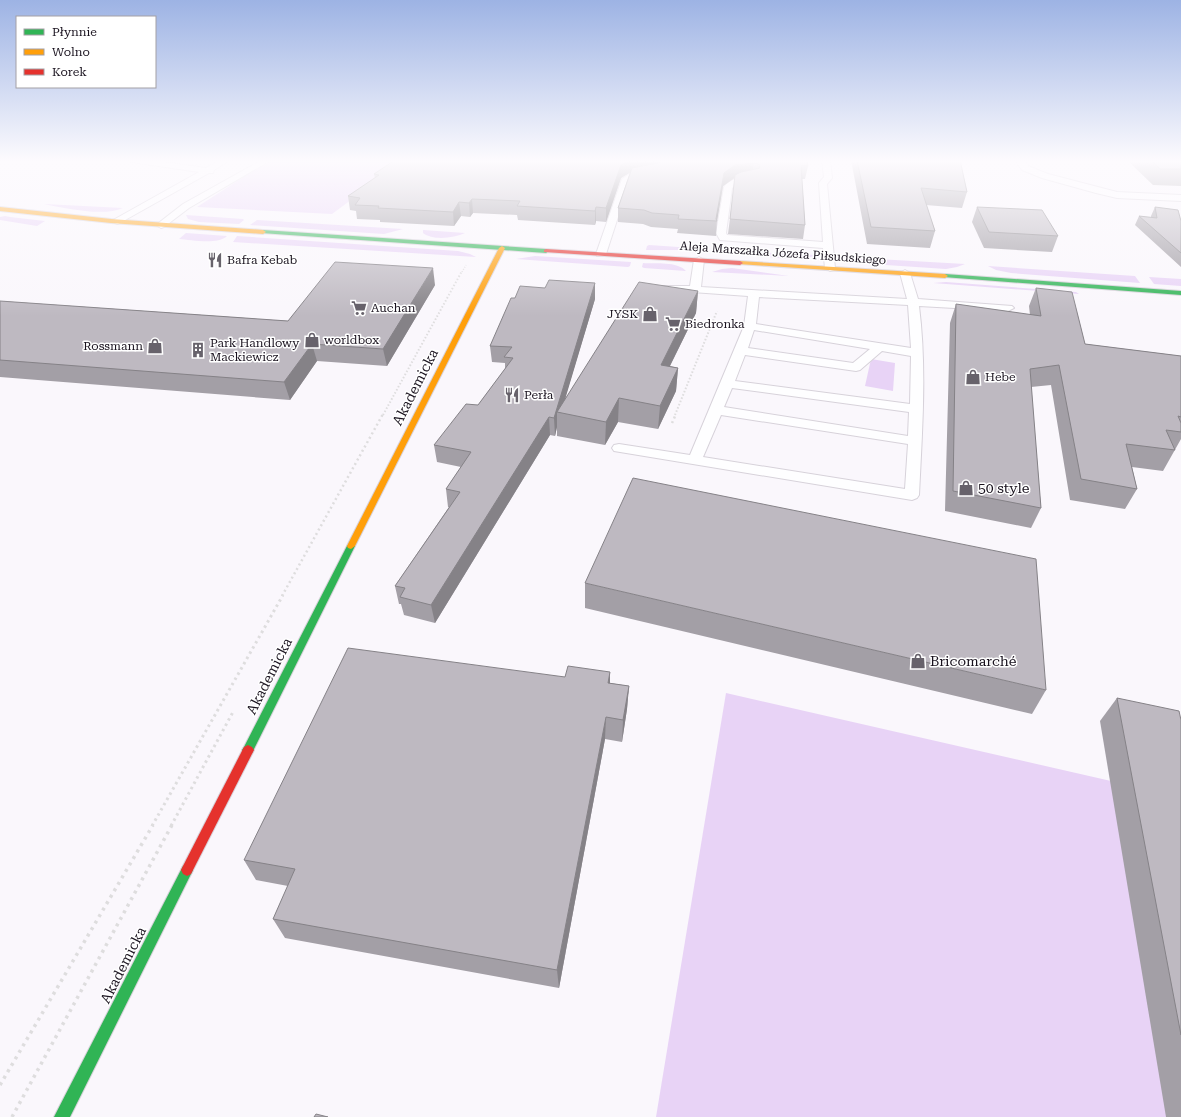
<svg xmlns="http://www.w3.org/2000/svg" width="1181" height="1117" font-family="'Roboto Serif',serif">
  <style>
    .green { fill: #e8d3f6 }
    .lines { fill: none; stroke-linecap: round; stroke-linejoin: round }
    .lane-casing { stroke: #d7d2da; stroke-width: 2 }
    .fast-casing { stroke: #d7d2da; stroke-width: 2 }
    .slow-casing { stroke: #d7d2da; stroke-width: 2 }
    .jam-casing { stroke: #d7d2da; stroke-width: 2 }
    .path-far4 { stroke: #deddde; stroke-width: 1.5; stroke-dasharray: 1 1.5; stroke-linecap: butt }
    .path-far3 { stroke: #deddde; stroke-width: 2; stroke-dasharray: 1.5 2; stroke-linecap: butt }
    .path-far2 { stroke: #deddde; stroke-width: 2.5; stroke-dasharray: 2 3; stroke-linecap: butt }
    .path-far1 { stroke: #deddde; stroke-width: 3; stroke-dasharray: 2.5 3.5; stroke-linecap: butt }
    .path { stroke: #deddde; stroke-width: 3.5; stroke-dasharray: 3 4.5; stroke-linecap: butt }
    .lane { fill: #fefeff; fill-rule: evenodd }
    .fast { fill: #30b455; fill-rule: evenodd }
    .slow { fill: #ff9f0a; fill-rule: evenodd }
    .jam { fill: #e5322d; fill-rule: evenodd }
    .wall { fill: #a39fa6 }
    .shaded-wall { fill: #858287 }
    .building { fill: #beb9c1; stroke: #858287 }
    .labels { text-anchor: middle; dominant-baseline: central; stroke-width: 3; stroke-linejoin: round; paint-order: stroke }
    .far-street-label { font-size: 12px; fill: #18111d; stroke: #fff }
    .far-poi-label { font-size: 12px; fill: #18111d; stroke: #fff; text-anchor: start }
    .street-label { font-size: 14px; fill: #18111d; stroke: #fff }
    .poi-label { font-size: 14px; fill: #18111d; stroke: #fff; text-anchor: start }
  </style>
  <rect width="100%" height="100%" fill="#faf7fc"/>
  <!-- green -->
  <g class="green">
    <polygon points="270,160 405,160 332,214 197,207"/>
    <path d="M 44,204 L 123,208 C 103,217 65,208 44,204 Z"/>
    <polygon points="186,215 243,219 244,220 239,224 199,222 188,219"/>
    <polygon points="5,216 10,217 45,221 37,226 0,220 0,217"/>
    <polygon points="257,220 403,229 384,234 250,225"/>
    <path d="M 423,230 L 465,233 C 454,238 433,241 423,233 Z"/>
    <path d="M 186,233 L 227,236 C 218,245 191,240 179,239 Z"/>
    <polygon points="237,236 458,251 470,254 476,257 233,242"/>
    <polygon points="649,245 693,248 693,250 646,250 647,246"/>
    <path d="M 749,252 L 751,252 L 815,255 C 805,262 758,258 749,252 Z"/>
    <polygon points="535,256 631,262 630,266 628,267 516,259"/>
    <polygon points="842,257 965,264 957,267 946,269 856,263"/>
    <path d="M 643,263 C 656,264 677,261 686,271 L 644,268 L 642,267 Z"/>
    <polygon points="988,266 1135,276 1140,283 1011,273 996,270"/>
    <polygon points="732,268 789,276 712,272 722,269"/>
    <polygon points="1149,277 1181,279 1181,286 1154,284"/>
    <polygon points="946,282 1076,292 1079,294 933,283"/>
    <polygon points="871,359 895,363 893,391 865,386"/>
    <polygon points="726,693 1111,781 1169,1117 656,1117"/>
  </g>
  <g class="lines">
    <defs>
      <g id="lane">
        <polygon points="128,160 148,160 206,168 220,160 230,160 214,170 213,173 209,173 118,224 115,223 113,221 115,219 199,172 132,162"/>
        <polygon points="262,160 271,160 189,208 164,227 161,228 156,225 183,204"/>
        <path d="M 661,160 L 669,160 C 669,164 668,169 664,171 C 656,177 640,175 630,180 L 606,254 L 605,256 L 597,256 L 596,254 L 622,179 L 631,173 L 658,168 Z"/>
        <path d="M 822,160 L 830,160 L 832,178 L 827,184 L 835,268 L 834,270 L 830,271 L 825,268 L 823,248 L 720,240 L 716,233 L 724,187 C 731,177 745,176 756,178 L 757,180 C 751,185 741,180 732,188 L 726,233 L 727,235 L 823,242 L 819,183 L 824,177 Z"/>
        <polygon points="1015,160 1023,160 1028,166 1048,174 1117,192 1181,195 1181,201 1117,198 1096,193 1042,178 1022,170"/>
        <path d="M 699,257 L 704,260 L 701,287 L 907,299 L 900,273 L 905,270 L 910,273 L 918,299 L 1012,306 L 1014,308 L 1008,311 L 919,306 C 927,369 922,432 919,495 L 917,498 L 912,500 L 614,451 L 612,448 L 614,445 L 619,444 L 690,455 L 744,326 L 748,296 L 664,290 L 663,288 L 664,286 L 690,286 L 694,260 ZM 759,297 L 908,305 L 911,348 L 756,324 ZM 754,330 L 870,349 L 853,363 L 748,348 ZM 882,351 L 911,356 L 910,404 L 735,381 L 745,355 L 856,371 L 860,370 ZM 732,388 L 909,412 L 908,436 L 724,407 ZM 721,415 L 908,444 L 905,489 L 703,457 Z"/>
      </g>
      <g id="fast">
        <polygon points="263,230 546,249 549,251 546,253 261,233 260,232"/>
        <polygon points="945,274 1181,291 1181,295 943,277 942,276"/>
        <polygon points="351,543 355,546 252,753 248,755 244,753 242,750 244,747 347,546"/>
        <polygon points="187,864 191,866 193,870 191,874 70,1117 54,1117 183,866"/>
      </g>
      <g id="slow">
        <polygon points="0,207 111,219 263,230 266,232 263,234 111,223 0,211"/>
        <polygon points="502,246 505,248 355,546 351,549 348,548 347,546 499,248"/>
        <polygon points="740,261 945,274 948,276 945,278 738,264 737,263"/>
      </g>
      <g id="jam">
        <polygon points="546,249 740,261 743,263 740,265 544,252 544,250"/>
        <polygon points="248,745 252,747 254,750 191,874 187,876 183,874 181,870 183,866 244,747"/>
      </g>
    </defs>
    <!-- lane casing -->
    <use href="#lane" class="lane-casing"/>
    <!-- fast casing -->
    <use href="#fast" class="fast-casing"/>
    <!-- slow casing -->
    <use href="#slow" class="slow-casing"/>
    <!-- jam casing -->
    <use href="#jam" class="jam-casing"/>
    <!-- path-far4 -->
    <polyline class="path-far4" points="462,272 466,265"/>
    <!-- path-far3 -->
    <g class="path-far3">
      <polyline points="383,415 462,271"/>
      <polyline points="675,415 717,311"/>
    </g>
    <!-- path-far2 -->
    <g class="path-far2">
      <polyline points="672,423 676,414"/>
      <polyline points="282,596 383,414"/>
    </g>
    <!-- path-far1 -->
    <g class="path-far1">
      <polyline points="152,826 283,595"/>
      <polyline points="171,826 233,712"/>
    </g>
    <!-- path -->
    <g class="path">
      <polyline points="0,1085 153,825"/>
      <polyline points="12,1117 172,825"/>
    </g>
    <!-- lane -->
    <use href="#lane" class="lane"/>
    <!-- fast -->
    <use href="#fast" class="fast"/>
    <!-- slow -->
    <use href="#slow" class="slow"/>
    <!-- jam -->
    <use href="#jam" class="jam"/>
  </g>
  <!-- wall -->
  <g class="wall">
    <polygon points="807,160 808,166 805,179 802,179 805,225 803,239 728,234 735,178 723,186 717,220 717,221 716,236 677,233 678,229 651,227 643,224 618,222 618,208 630,172 621,178 606,222 596,221 595,225 518,220 517,215 473,213 470,217 461,216 454,226 380,222 380,220 357,219 356,211 350,210 348,196 375,178 374,174 659,162"/>
    <polygon points="851,160 960,160 967,192 962,208 926,205 935,231 930,248 867,244"/>
    <polygon points="1127,160 1181,160 1181,186 1153,185"/>
    <polygon points="977,207 1058,236 1052,252 984,248 972,222"/>
    <polygon points="1155,207 1181,221 1181,267 1135,225 1139,216 1151,218 1151,216"/>
    <polygon points="595,283 595,299 565,398 698,291 696,313 670,366 678,368 676,391 658,429 618,422 605,445 557,436 557,427 555,436 550,435 435,623 404,615 401,604 399,604 395,586 449,507 448,507 446,489 461,467 437,462 434,445 478,405 505,369 505,363 492,362 490,346 515,298 545,288"/>
    <polygon points="435,285 387,366 317,361 290,400 0,377 0,301 288,321"/>
    <polygon points="1036,288 1085,344 1181,356 1181,439 1163,471 1132,467 1137,489 1125,509 1070,500 1051,385 1031,387 1041,508 1031,528 945,511 950,323 956,304 1030,315 1029,306"/>
    <polygon points="585,583 1046,690 1032,714 585,608"/>
    <polygon points="610,672 610,683 629,686 627,709 622,742 605,739 559,988 285,938 273,919 288,886 256,880 244,860 565,677"/>
    <polygon points="1117,698 1181,720 1181,1117 1166,1117 1100,721"/>
  </g>
  <!-- shaded-wall -->
  <g class="shaded-wall">
    <polygon points="629,160 660,160 657,167 631,172 621,178 606,222 606,208 621,165"/>
    <polygon points="754,163 752,176 734,178 723,186 717,221 716,221 724,173 735,165"/>
    <polygon points="472,199 473,213 470,217 469,203"/>
    <polygon points="459,202 461,216 454,226 453,212"/>
    <polygon points="596,207 596,221 595,225 595,211"/>
    <polygon points="433,268 435,285 387,366 383,349"/>
    <polygon points="595,283 595,299 561,413 557,412 557,427 555,436 554,418"/>
    <polygon points="698,291 696,313 659,388 661,365"/>
    <polygon points="312,344 317,361 290,400 284,382"/>
    <polygon points="678,368 676,391 658,429 660,406"/>
    <polygon points="619,398 618,422 605,445 606,422"/>
    <polygon points="549,417 550,435 435,623 431,605"/>
    <polygon points="610,672 610,695 608,683"/>
    <polygon points="629,686 627,709 622,742 623,720"/>
    <polygon points="606,717 605,739 559,988 557,970"/>
  </g>
  <!-- building -->
  <g class="building">
    <polygon points="395,160 629,160 621,165 606,208 596,207 595,211 517,206 520,201 472,199 469,203 459,202 453,212 378,208 379,206 355,205 360,198 348,196 379,175 374,174"/>
    <polygon points="664,160 807,160 808,166 801,165 805,225 730,219 735,175 741,172 760,168 759,164 754,163 735,165 724,173 716,219 717,221 678,219 679,215 652,213 644,210 618,208 632,168 658,163"/>
    <polygon points="857,160 960,160 967,192 921,188 935,231 871,227"/>
    <polygon points="1151,160 1181,160 1181,169 1160,169"/>
    <polygon points="977,207 1042,210 1058,236 989,232"/>
    <polygon points="1155,207 1178,210 1181,221 1181,253 1139,216 1157,218"/>
    <polygon points="335,262 433,268 383,349 312,344 284,382 0,360 0,301 288,321"/>
    <polygon points="549,280 595,283 554,418 549,417 431,605 400,597 405,588 395,586 460,492 446,489 471,452 434,445 466,404 478,405 513,358 504,357 512,347 490,346 511,298 515,298 520,286 545,288"/>
    <polygon points="639,282 698,291 661,365 678,368 660,406 619,398 606,422 557,412"/>
    <polygon points="1036,288 1072,292 1085,344 1181,356 1181,417 1178,416 1181,423 1181,432 1166,430 1175,450 1126,444 1137,489 1081,479 1059,365 1030,369 1041,508 953,491 956,304 1041,316"/>
    <polygon points="633,478 1036,559 1046,690 585,583"/>
    <polygon points="348,648 565,677 568,666 610,672 608,683 629,686 623,720 606,717 557,970 273,919 295,869 244,860"/>
    <polygon points="1117,698 1179,711 1181,720 1181,1035"/>
    <polygon points="316,1114 328,1117 314,1117"/>
  </g>
  <!-- sky -->
  <linearGradient id="sky" x2="0" y2="1"><stop stop-color="#9db3e4"/><stop offset="0.51" stop-color="#fdfbfe"/><stop offset="1" stop-color="#fdfbfe" stop-opacity="0"/></linearGradient>
  <rect width="1181" height="316" fill="url(#sky)"/>
  <!-- icons -->
  <defs>
    <symbol id="restaurant-bare" viewBox="-9 -9 18 18"><path d="M-5-6h1v4h1v-4h1v4h1v-4h1v5L-1.5 .5V6h-2V.5L-5-1ZM5-6V6H3V1.5H1.5Q1.5-4 5-6Z" fill="#67626b" stroke="#fff" stroke-width="2.5" paint-order="stroke"/></symbol>
    <symbol id="supermarket-bare" viewBox="-9 -9 18 18"><path d="M-6-5.5h2.5l.6 2H6L4.5 2H-2.5L-4.4-4H-6ZM-1.5 3.2a1.3 1.3 0 1 0 .1 0ZM3 3.2a1.3 1.3 0 1 0 .1 0Z" fill="#67626b" stroke="#fff" stroke-width="2.5" paint-order="stroke"/></symbol>
    <symbol id="shop-bare" viewBox="-9 -9 18 18"><path d="M-5-2.5h2.3a2.7 3.5 0 0 1 5.4 0H5L5.5 6h-11ZM-1.5-2.5h3a1.5 2.3 0 0 0-3 0Z" fill="#67626b" stroke="#fff" stroke-width="2.5" paint-order="stroke"/></symbol>
    <symbol id="building-bare" viewBox="-9 -9 18 18"><path d="M-4-6H4V6H1V3H-1V6H-4ZM-2.5-4.3h1.7v1.8h-1.7ZM.8-4.3h1.7v1.8H.8ZM-2.5-1h1.7V.8h-1.7ZM.8-1h1.7V.8H.8Z" fill="#67626b" stroke="#fff" stroke-width="2.5" paint-order="stroke"/></symbol>
  </defs>
  <g fill-rule="evenodd">
    <use href="#restaurant-bare" x="204" y="249" width="22" height="22"/>
    <use href="#supermarket-bare" x="348" y="297" width="22" height="22"/>
    <use href="#shop-bare" x="639" y="303" width="22" height="22"/>
    <use href="#supermarket-bare" x="662" y="313" width="22" height="22"/>
    <use href="#shop-bare" x="301" y="329" width="22" height="22"/>
    <use href="#shop-bare" x="144" y="335" width="22" height="22"/>
    <use href="#building-bare" x="187" y="339" width="22" height="22"/>
    <use href="#shop-bare" x="962" y="366" width="22" height="22"/>
    <use href="#restaurant-bare" x="501" y="384" width="22" height="22"/>
    <use href="#shop-bare" x="955" y="477" width="22" height="22"/>
    <use href="#shop-bare" x="907" y="650" width="22" height="22"/>
  </g>
  <g class="labels">
    <!-- far-street labels -->
    <g class="far-street-label">
      <text transform="translate(783 253) rotate(4)">Aleja Marszałka Józefa Piłsudskiego</text>
    </g>
    <!-- far-poi labels -->
    <g class="far-poi-label">
      <text x="227" y="260">Bafra Kebab</text>
      <text x="371" y="308">Auchan</text>
      <text x="638" y="314" text-anchor="end">JYSK</text>
      <text x="685" y="324">Biedronka</text>
      <text x="324" y="340">worldbox</text>
      <text x="210" y="343">Park Handlowy<tspan x="210" dy="14">Mackiewicz</tspan></text>
      <text x="143" y="346" text-anchor="end">Rossmann</text>
      <text x="985" y="377">Hebe</text>
      <text x="524" y="395">Perła</text>
    </g>
    <!-- street labels -->
    <g class="street-label">
      <text transform="translate(415 387) rotate(-63)">Akademicka</text>
      <text transform="translate(269 676) rotate(-63)">Akademicka</text>
      <text transform="translate(123 965) rotate(-63)">Akademicka</text>
    </g>
    <!-- poi labels -->
    <g class="poi-label">
      <text x="978" y="488">50 style</text>
      <text x="930" y="661">Bricomarché</text>
    </g>
  </g>
  <!-- legend -->
  <rect x="16" y="16" width="140" height="72" fill="#ffffff" stroke="#a3a0a5"/>
  <rect x="24" y="29" width="20" height="6" fill="#30b455" stroke="#a3a0a5"/>
  <text x="52" y="36" font-size="12" fill="#18111d">Płynnie</text>
  <rect x="24" y="49" width="20" height="6" fill="#ff9f0a" stroke="#a3a0a5"/>
  <text x="52" y="56" font-size="12" fill="#18111d">Wolno</text>
  <rect x="24" y="69" width="20" height="6" fill="#e5322d" stroke="#a3a0a5"/>
  <text x="52" y="76" font-size="12" fill="#18111d">Korek</text>
</svg>
